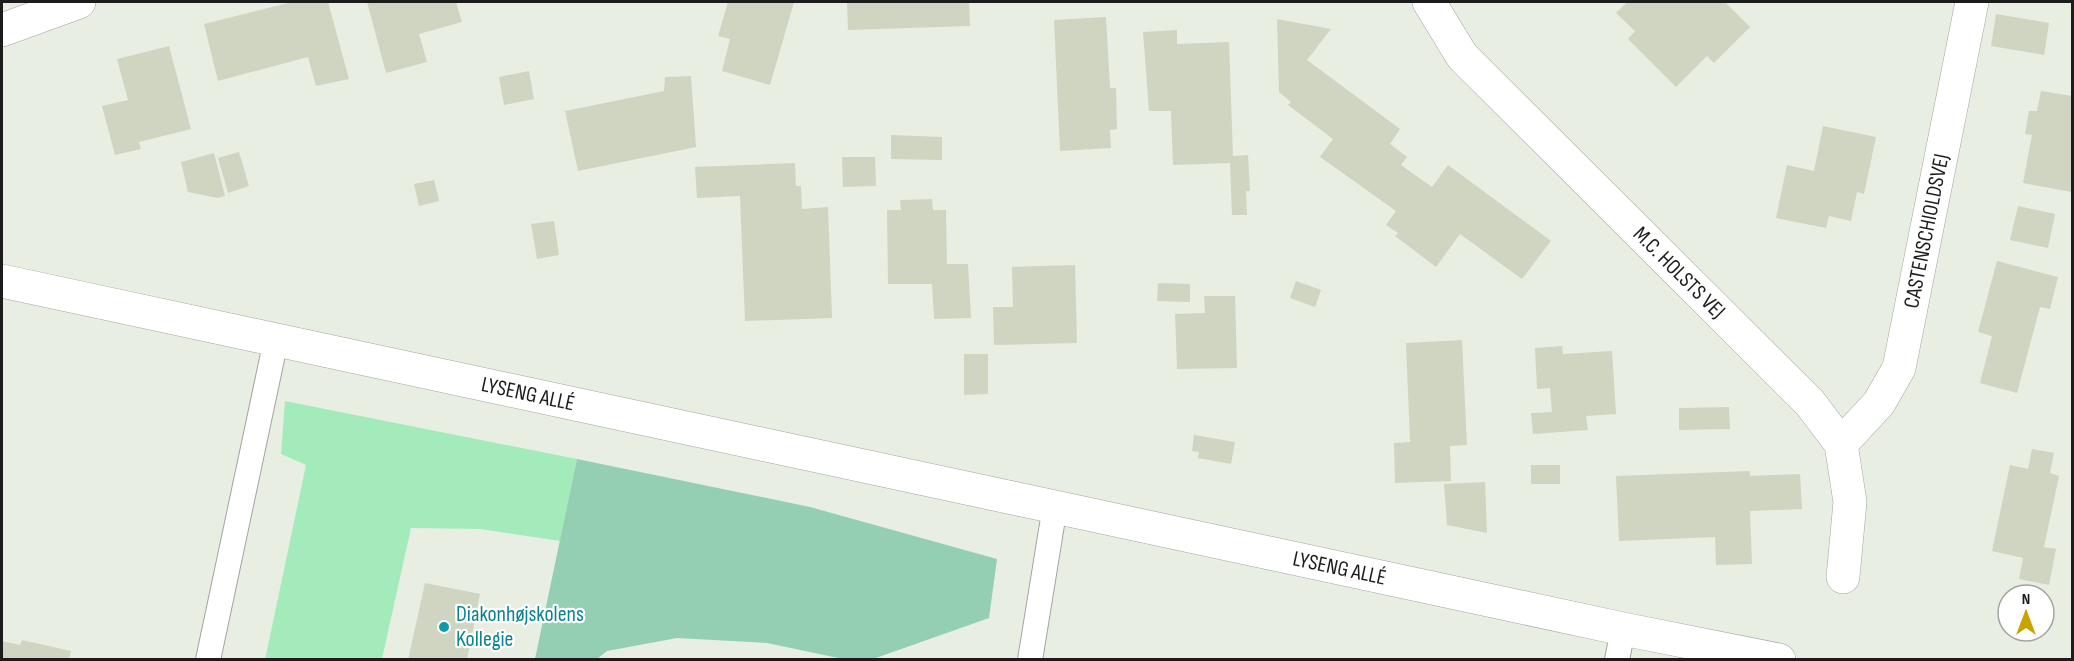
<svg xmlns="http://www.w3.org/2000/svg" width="2074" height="661" font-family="'Sofia Sans Condensed',sans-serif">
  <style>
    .grass { fill: #a4ebbb }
    .forest { fill: #94cfb3 }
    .building { fill: #d0d5c1 }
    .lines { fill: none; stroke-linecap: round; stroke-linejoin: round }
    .service-casing { stroke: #a3a3a3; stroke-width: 26 }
    .minor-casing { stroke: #a3a3a3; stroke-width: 34 }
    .service { stroke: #fff; stroke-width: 24 }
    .minor { stroke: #fff; stroke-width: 33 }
    .culture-dot { fill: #0f9aa8; stroke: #fff; stroke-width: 2 }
    .labels { text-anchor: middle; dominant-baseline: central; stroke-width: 4.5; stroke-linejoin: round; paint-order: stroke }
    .street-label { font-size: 22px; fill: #1c1c1c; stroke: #fff }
    .culture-label { font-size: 22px; fill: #0d838f; stroke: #fff; text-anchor: start }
  </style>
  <rect width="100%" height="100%" fill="#e8eee1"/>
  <!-- grass -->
  <polygon class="grass" points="285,401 577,459 560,541 480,529 411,528 382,659 265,660 306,465 281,454"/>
  <!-- forest -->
  <polygon class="forest" points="577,459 810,507 997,559 989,618 873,659 843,659 767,643 677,638 607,651 597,659 535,659"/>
  <!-- building -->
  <g class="building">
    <polygon points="292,2 328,2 349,79 316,86 308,57 218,81 204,24"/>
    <polygon points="367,2 456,2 462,22 419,34 427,62 386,73"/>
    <polygon points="728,2 794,2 770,85 722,71 730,39 718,36"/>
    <polygon points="847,2 969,2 970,26 848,30"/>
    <polygon points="1627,2 1725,2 1750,27 1714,63 1707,56 1676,87 1628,39 1635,31 1616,13"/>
    <polygon points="1996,14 2049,23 2044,55 1991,46"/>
    <polygon points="1106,17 1110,88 1116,88 1117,129 1110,130 1111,148 1060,151 1054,20"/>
    <polygon points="1277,19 1331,29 1307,60 1400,129 1390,144 1407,157 1401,165 1432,187 1448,165 1551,241 1522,279 1460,234 1436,267 1395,236 1398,233 1386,225 1396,211 1320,157 1333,139 1288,105 1291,102 1279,92"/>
    <polygon points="1177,30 1177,44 1229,42 1233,156 1248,155 1250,191 1246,191 1247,215 1232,215 1230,163 1173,165 1171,111 1149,111 1143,32"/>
    <polygon points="169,46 191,129 139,142 141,149 115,155 102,106 128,100 117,59"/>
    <polygon points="529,71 534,99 504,105 499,77"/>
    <polygon points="691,76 696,147 578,171 565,111 664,91 665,77"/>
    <polygon points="2041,91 2072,96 2072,192 2023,183 2032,135 2025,134 2029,111 2037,111"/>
    <polygon points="1823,126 1876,137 1864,194 1857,192 1851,221 1829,216 1826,228 1776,218 1787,165 1814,171"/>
    <polygon points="891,135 942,137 942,160 891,159"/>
    <polygon points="239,152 249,186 228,193 218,158"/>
    <polygon points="214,153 225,196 218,198 188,192 181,162"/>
    <polygon points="842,157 875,157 876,186 843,187"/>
    <polygon points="795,163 796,186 801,186 802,209 828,207 832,318 745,321 740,196 697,198 695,167"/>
    <polygon points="434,180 439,201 419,206 414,184"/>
    <polygon points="932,199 933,210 946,210 947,264 968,264 971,318 934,319 932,284 888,284 887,210 901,210 900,200"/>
    <polygon points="2018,206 2055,214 2048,248 2010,240"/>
    <polygon points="554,221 559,255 537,259 531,224"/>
    <polygon points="1997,261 2058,277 2050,309 2040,307 2017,393 1980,383 1992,336 1978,332"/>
    <polygon points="1075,265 1077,343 994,345 993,307 1013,307 1012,267"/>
    <polygon points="1296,281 1321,290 1315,307 1290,298"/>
    <polygon points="1158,283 1190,284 1190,302 1157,301"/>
    <polygon points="1204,296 1235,296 1237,368 1177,369 1175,314 1205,313"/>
    <polygon points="1462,340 1467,445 1450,446 1451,481 1395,483 1394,443 1410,442 1406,343"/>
    <polygon points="1562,346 1563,354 1612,351 1616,414 1586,416 1588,430 1533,434 1531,413 1552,412 1550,388 1537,389 1535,348"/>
    <polygon points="964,354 988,354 988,394 964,395"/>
    <polygon points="1729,407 1730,429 1679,430 1679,408"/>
    <polygon points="1194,435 1235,442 1231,464 1198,458 1199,452 1192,451"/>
    <polygon points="2032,449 2054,453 2050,473 2059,476 2044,547 2056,549 2049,585 2019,579 2023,558 1992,551 2010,465 2028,469"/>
    <rect x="1531" y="465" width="29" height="19"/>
    <polygon points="1750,471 1750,476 1800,474 1802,509 1750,511 1752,564 1716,565 1715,537 1619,541 1616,476"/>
    <polygon points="1485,482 1487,533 1447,525 1444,484"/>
    <polygon points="425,583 480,594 467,660 408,660"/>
    <polygon points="22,640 71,651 69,660 2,660 2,641 20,645"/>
  </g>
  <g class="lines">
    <defs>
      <g id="service">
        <polyline points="208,660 276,340"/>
        <polyline points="1030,660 1055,506"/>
        <polyline points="1617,660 1623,629"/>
      </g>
      <g id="minor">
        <path id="s1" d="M 1429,2 L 1462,56 L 1810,403 L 1841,444 L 1850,502 L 1843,577"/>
        <polyline points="2,30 79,2"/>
        <path id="s2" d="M 2,281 L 1623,629 L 1779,660"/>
        <path id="s3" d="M 1841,444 L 1879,403 L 1899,368 L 1972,2"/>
      </g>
    </defs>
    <!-- service casing -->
    <use href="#service" class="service-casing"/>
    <!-- minor casing -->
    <use href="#minor" class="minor-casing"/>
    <!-- service -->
    <use href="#service" class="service"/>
    <!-- minor -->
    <use href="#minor" class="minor"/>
  </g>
  <!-- markers -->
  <circle class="culture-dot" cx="444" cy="627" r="6"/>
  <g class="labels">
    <!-- street labels -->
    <g class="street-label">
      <text stroke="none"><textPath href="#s3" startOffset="236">CASTENSCHIOLDSVEJ</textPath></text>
      <text stroke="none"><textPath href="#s1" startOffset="370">M.C. HOLSTS VEJ</textPath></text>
      <text stroke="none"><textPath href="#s2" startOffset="538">LYSENG ALLÉ</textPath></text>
      <text stroke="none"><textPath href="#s2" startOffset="1368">LYSENG ALLÉ</textPath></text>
    </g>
    <!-- culture labels -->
    <g class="culture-label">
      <text x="456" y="614">Diakonhøjskolens<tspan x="456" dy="25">Kollegie</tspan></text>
    </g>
  </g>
  <!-- border -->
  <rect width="2074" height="661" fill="none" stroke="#1c1c1c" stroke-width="6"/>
  <!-- north arrow -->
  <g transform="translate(2026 613)"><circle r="28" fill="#ffffff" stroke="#a4a4a4" stroke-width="1.5"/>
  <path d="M0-4.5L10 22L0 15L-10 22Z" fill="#c8a400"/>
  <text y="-9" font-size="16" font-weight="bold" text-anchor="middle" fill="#1c1c1c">N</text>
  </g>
</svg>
